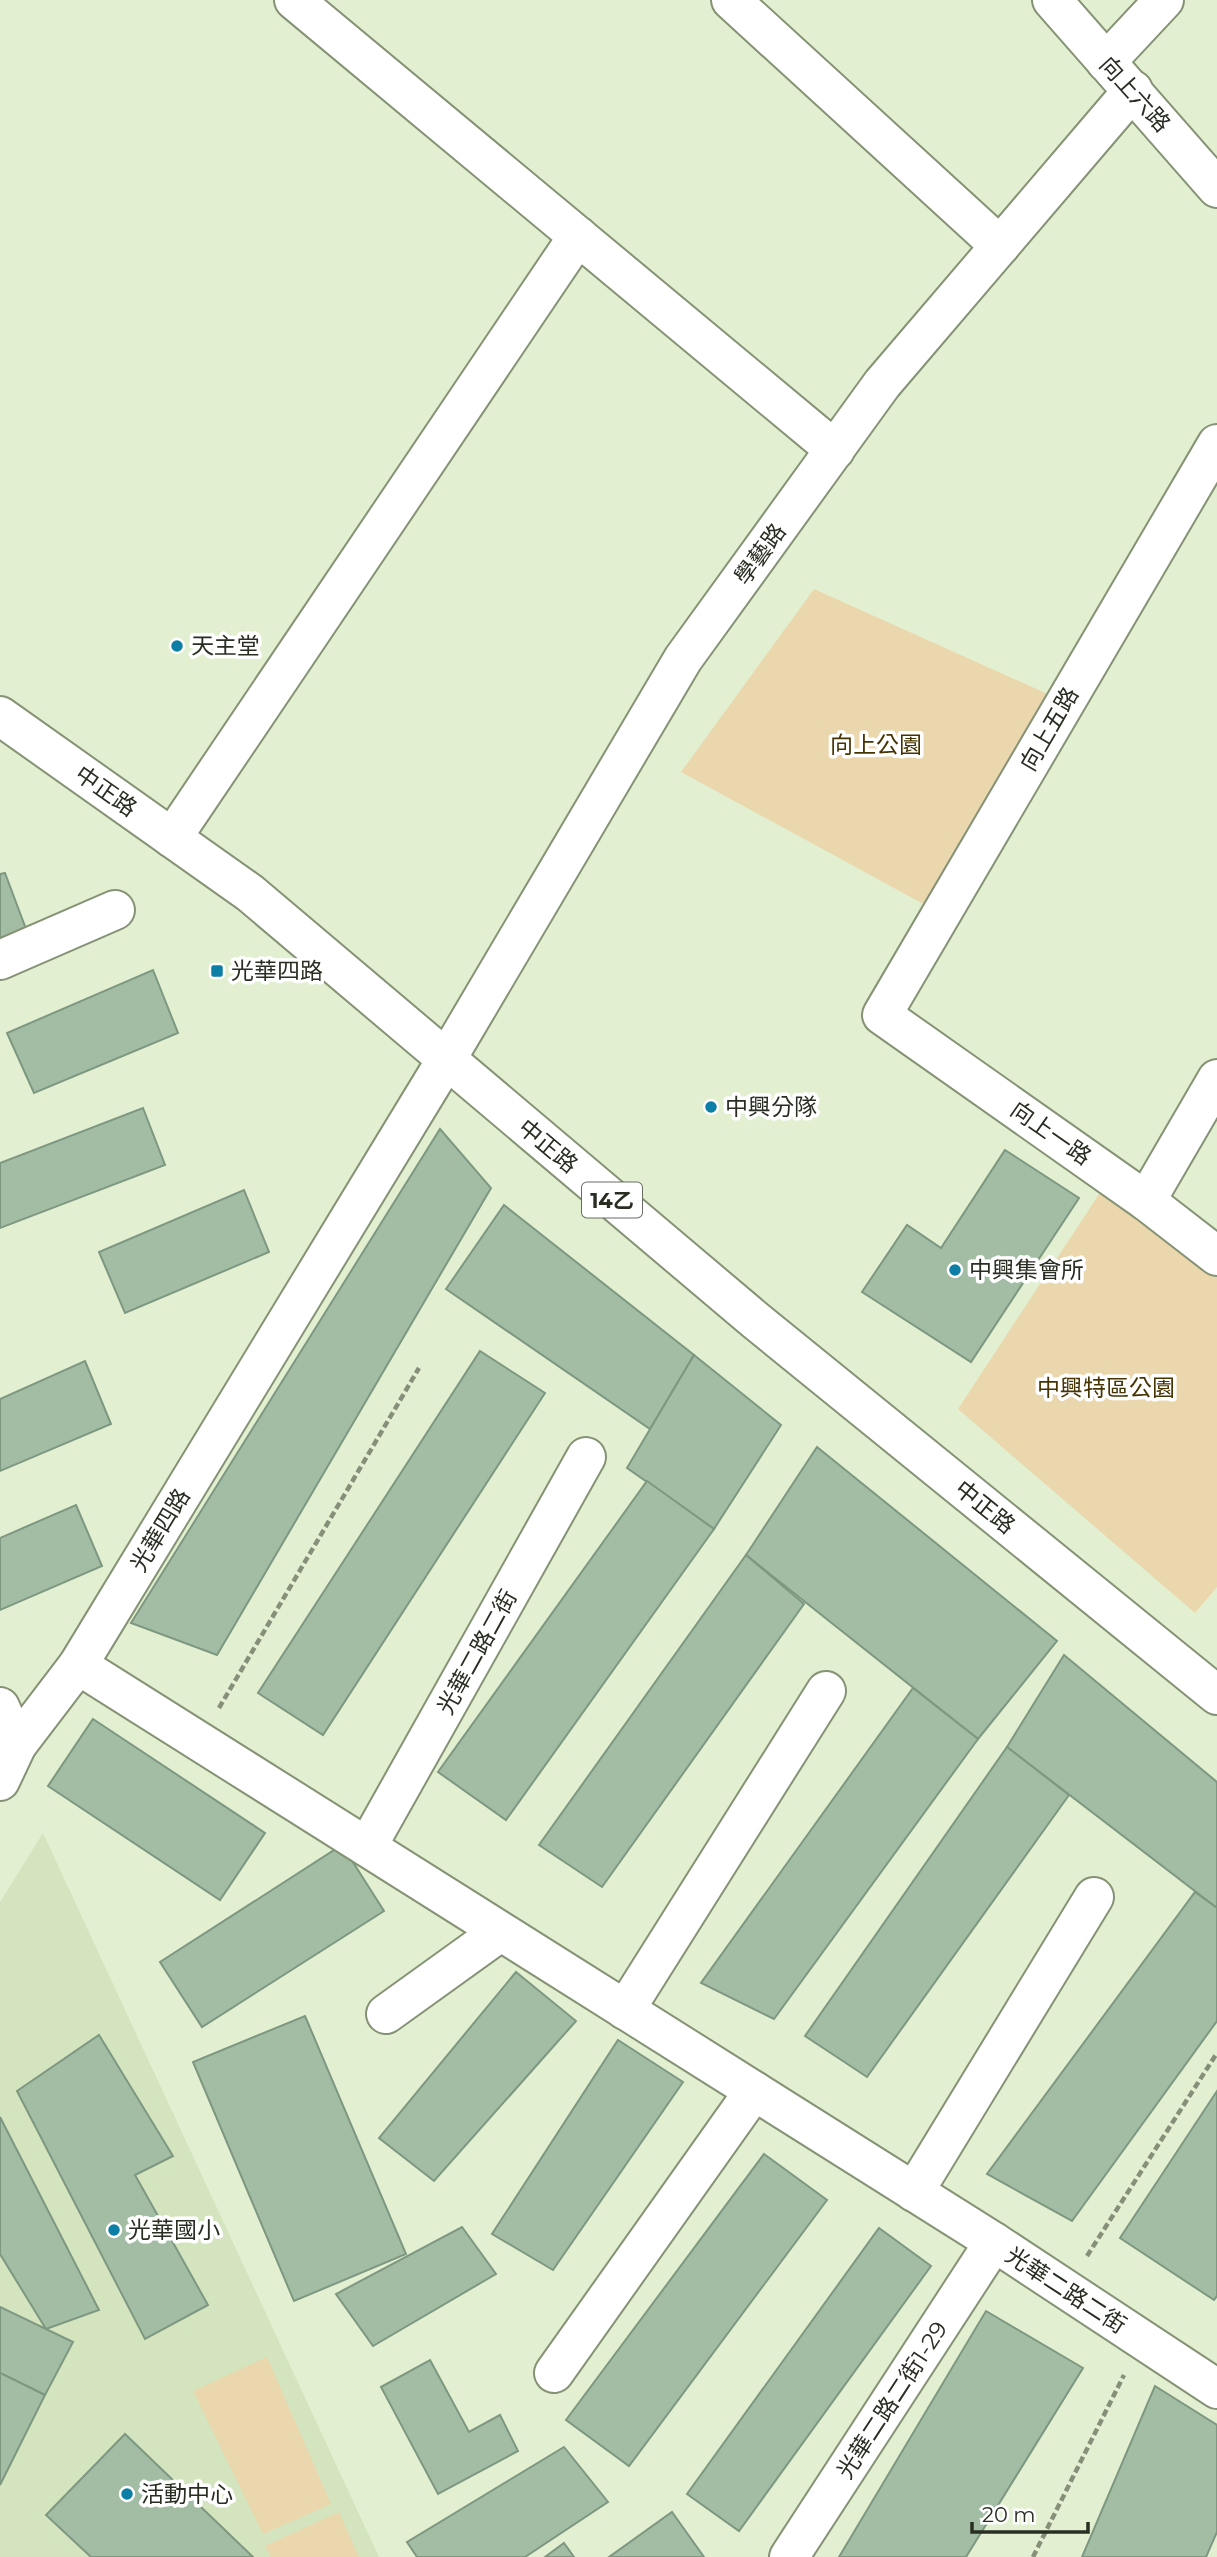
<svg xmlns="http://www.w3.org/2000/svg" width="1217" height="2557" font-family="Montserrat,'Noto Sans TC',sans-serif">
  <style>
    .built { fill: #d3e4be }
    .green { fill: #ebd7ad }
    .building { fill: #a3bda5; stroke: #7e9781; stroke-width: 2 }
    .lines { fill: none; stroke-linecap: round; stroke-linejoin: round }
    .minor-casing { stroke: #859275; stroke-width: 42 }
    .major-casing { stroke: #859275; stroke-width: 42 }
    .path { stroke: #858f79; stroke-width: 4.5; stroke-dasharray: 7 3.5; stroke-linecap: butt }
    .minor { stroke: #fff; stroke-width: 38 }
    .major { stroke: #fff; stroke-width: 38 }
    .poi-dot { fill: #0d7ea6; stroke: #fff; stroke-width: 2.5 }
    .labels { text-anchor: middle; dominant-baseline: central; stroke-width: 7; stroke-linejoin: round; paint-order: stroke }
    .shield { fill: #fff; stroke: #686d64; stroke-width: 2 }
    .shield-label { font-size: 21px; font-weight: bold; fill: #282e22 }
    .street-label { font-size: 23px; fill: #282e22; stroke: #fff }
    .poi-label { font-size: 23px; fill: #282e22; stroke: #fff; text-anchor: start }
    .park-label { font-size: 23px; fill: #463402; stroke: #fff }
  </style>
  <rect width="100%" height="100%" fill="#e2f0d1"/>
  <!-- built -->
  <polygon class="built" points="43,1833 379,2557 0,2557 0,1902"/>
  <!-- green -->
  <g class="green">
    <polygon points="814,589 1052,696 927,906 681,772"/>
    <polygon points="1103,1188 1217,1276 1217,1587 1195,1613 958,1409"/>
    <polygon points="267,2357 331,2504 263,2534 193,2391"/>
    <polygon points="339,2512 359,2557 271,2557 265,2546"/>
  </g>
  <!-- building -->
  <g class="building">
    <polygon points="5,873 26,929 0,939 0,874"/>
    <polygon points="153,970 178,1033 34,1093 7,1033"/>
    <polygon points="143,1108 165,1165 0,1228 0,1163"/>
    <polygon points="440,1129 491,1188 217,1655 131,1623"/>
    <polygon points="1005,1150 1079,1198 971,1362 862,1292 907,1225 941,1248"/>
    <polygon points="244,1190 269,1252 125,1313 99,1252"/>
    <polygon points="504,1205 694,1355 650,1429 446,1289"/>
    <polygon points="480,1351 545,1393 323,1735 258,1693"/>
    <polygon points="694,1355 781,1425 714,1529 627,1468"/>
    <polygon points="85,1361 111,1424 0,1471 0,1399"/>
    <polygon points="817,1447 1057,1641 978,1739 746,1555"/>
    <polygon points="647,1481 714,1529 506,1820 438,1772"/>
    <polygon points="76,1505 102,1566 0,1610 0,1538"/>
    <polygon points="746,1555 804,1604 602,1887 539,1845"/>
    <polygon points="1064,1655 1217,1782 1217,1908 1007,1747"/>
    <polygon points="913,1688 978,1739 774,2019 701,1983"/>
    <polygon points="93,1719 265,1833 220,1900 48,1786"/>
    <polygon points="1007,1747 1069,1795 867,2077 805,2036"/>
    <polygon points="342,1845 384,1911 202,2027 160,1962"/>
    <polygon points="1195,1892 1217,1908 1217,2021 1072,2221 987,2174"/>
    <polygon points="516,1972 576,2021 434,2181 379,2138"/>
    <polygon points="305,2016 406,2254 294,2301 193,2062"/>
    <polygon points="99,2035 173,2156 135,2175 208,2305 145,2339 17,2091"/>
    <polygon points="618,2040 683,2082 553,2270 492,2234"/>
    <polygon points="1217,2091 1217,2296 1214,2300 1120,2238"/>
    <polygon points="0,2117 99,2310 46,2329 0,2254"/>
    <polygon points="764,2154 827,2200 629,2466 566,2420"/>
    <polygon points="462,2227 496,2274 373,2346 336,2294"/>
    <polygon points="879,2228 931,2266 739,2531 687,2494"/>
    <polygon points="0,2307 73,2342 45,2395 0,2373"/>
    <polygon points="986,2311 1083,2368 966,2557 839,2557"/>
    <polygon points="430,2360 469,2432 500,2415 518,2451 438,2494 381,2387"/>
    <polygon points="0,2373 45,2395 0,2485"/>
    <polygon points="1155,2386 1217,2425 1217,2532 1206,2557 1082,2557"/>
    <polygon points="125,2434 253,2557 91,2557 46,2515"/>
    <polygon points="564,2447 608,2502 525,2557 417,2557 407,2542"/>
    <polygon points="672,2512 704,2557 609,2557"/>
    <polygon points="564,2543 574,2557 545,2557"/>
  </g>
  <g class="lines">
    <defs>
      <g id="minor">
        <polyline points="294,0 835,450"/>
        <polyline points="731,0 1000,246"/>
        <polyline points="1052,0 1217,188"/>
        <polyline points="1106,62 1164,0"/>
        <polyline points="1217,444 882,1015 1146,1201 1217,1256"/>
        <polyline points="172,838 578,236"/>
        <polyline points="0,960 115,910"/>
        <polyline points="1146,1201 1217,1079"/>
        <polyline points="78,1665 994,2242 1217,2389"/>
        <polyline points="0,1707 17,1745"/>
        <polyline points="0,1781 17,1745 78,1665 446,1060 683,659 882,384 1133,90"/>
        <polyline points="367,1847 586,1457"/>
        <polyline points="625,2010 826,1691"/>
        <polyline points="386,2014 500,1932"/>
        <polyline points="914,2192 1094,1897"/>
        <polyline points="554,2373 754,2091"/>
        <polyline points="789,2557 994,2242"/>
      </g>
      <polyline id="major" points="0,716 250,893 755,1320 1217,1695"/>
    </defs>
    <!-- minor casing -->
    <use href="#minor" class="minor-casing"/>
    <!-- major casing -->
    <use href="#major" class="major-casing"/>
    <!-- path -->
    <g class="path">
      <polyline points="219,1708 419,1368"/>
      <polyline points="1087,2256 1217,2053"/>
      <polyline points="1033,2557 1124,2375"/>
    </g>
    <!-- minor -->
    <use href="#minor" class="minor"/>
    <!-- major -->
    <use href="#major" class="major"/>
  </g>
  <!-- markers -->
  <g class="poi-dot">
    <circle cx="177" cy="646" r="7"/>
    <rect x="210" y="964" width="14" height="14" rx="3.5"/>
    <circle cx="711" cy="1107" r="7"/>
    <circle cx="955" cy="1270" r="7"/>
    <circle cx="114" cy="2230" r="7"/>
    <circle cx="127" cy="2494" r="7"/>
  </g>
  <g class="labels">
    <!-- shield labels -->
    <rect class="shield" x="582" y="1182.5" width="60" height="35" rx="5"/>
    <g class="shield-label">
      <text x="612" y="1200">14乙</text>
    </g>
    <!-- street labels -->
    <g class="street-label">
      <text transform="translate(1135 94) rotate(48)">向上六路</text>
      <text transform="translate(760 554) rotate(-54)">學藝路</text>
      <text transform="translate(1049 729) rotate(-60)">向上五路</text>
      <text transform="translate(106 791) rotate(35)">中正路</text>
      <text transform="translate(1051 1133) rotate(35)">向上一路</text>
      <text transform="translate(548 1146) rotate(40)">中正路</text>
      <text transform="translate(985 1507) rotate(39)">中正路</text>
      <text transform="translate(160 1530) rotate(-59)">光華四路</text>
      <text transform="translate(477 1652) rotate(-61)">光華二路二街</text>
      <text transform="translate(1066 2290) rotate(33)">光華二路二街</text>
      <text transform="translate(892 2400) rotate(-57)">光華二路二街1-29</text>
    </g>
    <!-- poi labels -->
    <g class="poi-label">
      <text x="191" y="646">天主堂</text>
      <text x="231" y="971">光華四路</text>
      <text x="725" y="1107">中興分隊</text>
      <text x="969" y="1270">中興集會所</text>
      <text x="128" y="2230">光華國小</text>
      <text x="141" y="2494">活動中心</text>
    </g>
    <!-- park labels -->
    <g class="park-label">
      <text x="876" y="745">向上公園</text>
      <text x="1106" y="1388">中興特區公園</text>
    </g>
  </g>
  <!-- scale -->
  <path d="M972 2522v10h116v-10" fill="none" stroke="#282e22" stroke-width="3.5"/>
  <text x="982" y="2522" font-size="21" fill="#282e22" stroke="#ffffff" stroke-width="5" paint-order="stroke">20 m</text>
</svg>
